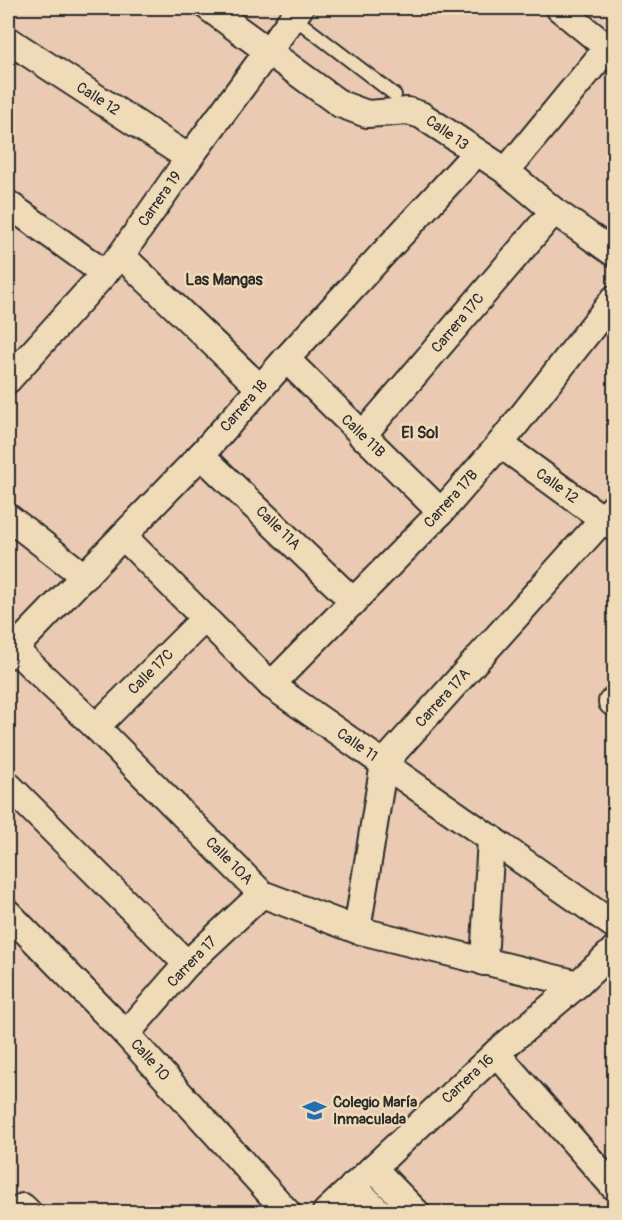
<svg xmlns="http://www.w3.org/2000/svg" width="622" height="1220" font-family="Pangolin,sans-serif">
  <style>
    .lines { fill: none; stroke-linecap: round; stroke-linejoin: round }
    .lane-casing { stroke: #2b2b2b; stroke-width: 16 }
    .street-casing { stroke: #2b2b2b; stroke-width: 30 }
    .lane { stroke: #f0dbb9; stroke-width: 12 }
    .street { stroke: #f0dbb9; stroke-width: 26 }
    .labels { text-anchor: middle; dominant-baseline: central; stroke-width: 5; stroke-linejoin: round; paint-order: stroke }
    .street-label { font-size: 15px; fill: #2b2b2b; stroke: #f0dbb9 }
    .poi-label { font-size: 15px; font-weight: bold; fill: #2b2b2b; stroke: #f0dbb9; text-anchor: start }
    .neighbourhood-label { font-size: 16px; font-weight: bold; fill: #2b2b2b; stroke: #f0dbb9 }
  </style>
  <rect width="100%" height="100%" fill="#eacab2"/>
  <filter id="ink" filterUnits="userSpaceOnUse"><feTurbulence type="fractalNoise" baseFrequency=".0167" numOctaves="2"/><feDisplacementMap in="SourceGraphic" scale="12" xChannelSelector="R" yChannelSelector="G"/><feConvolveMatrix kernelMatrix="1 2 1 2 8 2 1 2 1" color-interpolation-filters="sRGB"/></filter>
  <g filter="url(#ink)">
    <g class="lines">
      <defs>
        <polyline id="lane" points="293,17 395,95"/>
        <g id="street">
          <polyline points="209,8 340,104 367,114 408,111 421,115 506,171 554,211 614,253"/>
          <polyline points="559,8 614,53"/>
          <polyline points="8,40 189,158"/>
          <polyline points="506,171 614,40"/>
          <polyline points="8,204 104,273"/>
          <polyline points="121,255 260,388"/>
          <polyline points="286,359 441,512"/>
          <polyline points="8,380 121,255 189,158 300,8"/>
          <polyline points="362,436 554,211"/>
          <polyline points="500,444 614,527"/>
          <polyline points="201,455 354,602"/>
          <polyline points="8,517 85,577"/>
          <polyline points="123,536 271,685 614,925"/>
          <polyline points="14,649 96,727 262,894 357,930 578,984"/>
          <polyline points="8,655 201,455 286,359 476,153"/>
          <polyline points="271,685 441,512 500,444 614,299"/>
          <polyline points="612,702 614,700"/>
          <polyline points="96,727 205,618"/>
          <polyline points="8,785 187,964"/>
          <polyline points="8,913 126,1034 287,1212"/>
          <polyline points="357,930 384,763 614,507"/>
          <polyline points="484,962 491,838"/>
          <polyline points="126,1034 187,964 262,894"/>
          <polyline points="496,1053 614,1187"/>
          <polyline points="373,1168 416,1212"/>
          <polyline points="353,1186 379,1212"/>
          <polyline points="23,1207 28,1212"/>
          <polyline points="326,1212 496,1053 578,984 614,950"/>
        </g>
      </defs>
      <!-- lane casing -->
      <use href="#lane" class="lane-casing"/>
      <!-- street casing -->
      <use href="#street" class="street-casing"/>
      <!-- lane -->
      <use href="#lane" class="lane"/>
      <!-- street -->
      <use href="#street" class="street"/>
    </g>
  </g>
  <!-- icons -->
  <defs>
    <symbol id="school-bare" viewBox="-9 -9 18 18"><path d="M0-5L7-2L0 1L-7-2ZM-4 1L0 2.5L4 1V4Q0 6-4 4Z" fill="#1f6fb2" stroke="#f0dbb9" stroke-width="2.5" paint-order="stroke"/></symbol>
  </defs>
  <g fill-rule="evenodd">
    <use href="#school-bare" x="298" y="1094" width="33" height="33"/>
  </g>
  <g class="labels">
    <!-- street labels -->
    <g class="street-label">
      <text transform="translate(98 99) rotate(33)">Calle 12</text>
      <text transform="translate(447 133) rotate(35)">Calle 13</text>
      <text transform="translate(160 199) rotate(-55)">Carrera 19</text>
      <text transform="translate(458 323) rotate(-50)">Carrera 17C</text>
      <text transform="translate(244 406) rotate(-49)">Carrera 18</text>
      <text transform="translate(363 436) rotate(44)">Calle 11B</text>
      <text transform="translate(557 486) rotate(36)">Calle 12</text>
      <text transform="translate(451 499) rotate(-48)">Carrera 17B</text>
      <text transform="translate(278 528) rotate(44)">Calle 11A</text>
      <text transform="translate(151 672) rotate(-45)">Calle 17C</text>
      <text transform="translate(443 698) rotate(-48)">Carrera 17A</text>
      <text transform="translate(357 745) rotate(35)">Calle 11</text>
      <text transform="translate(229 861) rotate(45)">Calle 10A</text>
      <text transform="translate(192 962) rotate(-46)">Carrera 17</text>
      <text transform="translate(150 1060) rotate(48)">Calle 10</text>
      <text transform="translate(468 1079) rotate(-43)">Carrera 16</text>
    </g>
    <!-- poi labels -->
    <g class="poi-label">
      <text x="333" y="1102">Colegio María<tspan x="333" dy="17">Inmaculada</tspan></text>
    </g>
    <!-- neighbourhood labels -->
    <g class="neighbourhood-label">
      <text x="224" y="280">Las Mangas</text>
      <text x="420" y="433">El Sol</text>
    </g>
  </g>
  <!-- margin -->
  <rect width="622" height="1220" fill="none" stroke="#f0dbb9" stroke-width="30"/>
  <rect x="15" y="15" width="592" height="1190" fill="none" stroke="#2b2b2b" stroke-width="2" filter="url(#ink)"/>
</svg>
